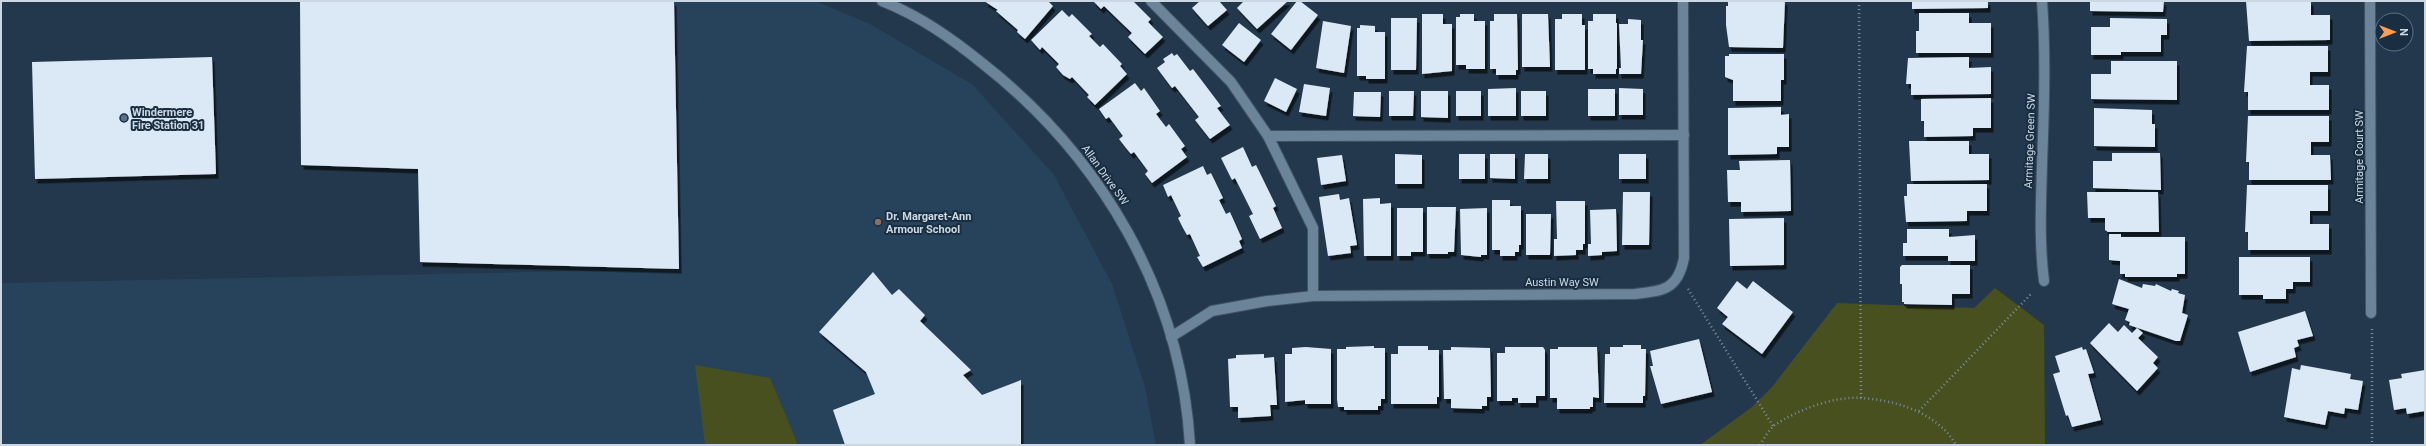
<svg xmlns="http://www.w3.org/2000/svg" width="2426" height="446" font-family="Roboto,sans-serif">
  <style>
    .built { fill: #27435b }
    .green { fill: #485020 }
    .building { fill: #dbe9f6; filter: url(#shadow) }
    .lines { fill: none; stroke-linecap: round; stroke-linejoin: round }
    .minor-casing { stroke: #405363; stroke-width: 12 }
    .path { stroke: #7e8e9e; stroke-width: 2.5; stroke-dasharray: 1 3; stroke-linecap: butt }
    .minor { stroke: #6c849a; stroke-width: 10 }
    .service-dot { fill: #5c6f8a; stroke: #192e41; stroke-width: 1.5 }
    .education-dot { fill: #8d6e63; stroke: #192e41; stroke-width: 1.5 }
    .labels { text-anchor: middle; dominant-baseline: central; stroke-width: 4; stroke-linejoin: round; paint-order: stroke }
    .poi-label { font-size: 11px; font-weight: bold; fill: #cbd8e4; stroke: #192e41; text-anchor: start }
    .street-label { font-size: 11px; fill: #cbd8e4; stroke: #192e41 }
  </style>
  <defs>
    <filter id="shadow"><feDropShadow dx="2.5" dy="4.5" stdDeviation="0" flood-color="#0009"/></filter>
  </defs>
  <rect width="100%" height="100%" fill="#23384c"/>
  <!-- built -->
  <polygon class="built" points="674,1 815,1 870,24 973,85 1054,175 1112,284 1145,387 1156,445 1,445 1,283 678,269"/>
  <!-- green -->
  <g class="green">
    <polygon points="1995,288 2044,325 2045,445 1700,445 1752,407 1772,387 1837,303 1974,308"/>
    <polygon points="695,365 770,378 798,445 705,445"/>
  </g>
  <!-- building -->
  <g class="building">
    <polygon points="300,1 674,1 679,269 420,262 418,169 301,165"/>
    <polygon points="984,1 1048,1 1053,6 1025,39 1017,32 1018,30 996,11 998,10"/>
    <polygon points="1093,1 1133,1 1151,19 1148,22 1163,37 1145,54 1128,37 1132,33 1104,6 1101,9"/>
    <polygon points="1200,1 1219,1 1227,10 1208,26 1192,8"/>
    <polygon points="1244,1 1288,1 1257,29 1237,8"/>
    <polygon points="1297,1 1300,1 1318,15 1291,50 1271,34"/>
    <polygon points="1728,1 1785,1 1783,48 1729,47 1726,25 1726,6 1728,6"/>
    <polygon points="1912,1 1988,1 1988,8 1912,9"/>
    <polygon points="2090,1 2164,1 2163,12 2090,11"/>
    <polygon points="2246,1 2311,1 2311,15 2330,15 2330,40 2249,41"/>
    <polygon points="1062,10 1069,17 1072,14 1092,34 1089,36 1100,47 1103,44 1122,64 1120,66 1127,74 1095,105 1087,97 1089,95 1072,77 1070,79 1063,75 1056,67 1059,64 1042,47 1040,50 1031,40"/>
    <polygon points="1919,13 1969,13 1969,23 1991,23 1991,53 1916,53 1916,31 1919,31"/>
    <polygon points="1422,14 1443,14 1443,24 1452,24 1452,71 1422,74"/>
    <polygon points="1460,14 1474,14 1474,21 1485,21 1485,69 1466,69 1466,65 1456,65 1456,17 1460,17"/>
    <polygon points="1494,14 1517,14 1518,70 1516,70 1516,75 1496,75 1496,69 1490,69 1490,21 1494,21"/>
    <polygon points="1522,14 1548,14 1550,67 1522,67"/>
    <polygon points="1562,14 1582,14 1582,25 1585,25 1585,70 1555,70 1555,19 1562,19"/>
    <polygon points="1593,14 1616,14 1616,23 1617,23 1617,69 1616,69 1616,74 1593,74 1593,69 1588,69 1588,21 1593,21"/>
    <polygon points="1391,18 1417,18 1416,70 1391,70"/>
    <polygon points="2110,18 2167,19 2167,35 2161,35 2161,52 2121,52 2121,55 2091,55 2091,27 2110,27"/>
    <polygon points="1628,19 1641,20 1641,40 1643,40 1641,74 1619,74 1619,68 1621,68 1619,24 1628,24"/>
    <polygon points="1323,21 1351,26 1344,73 1316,68"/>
    <polygon points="1239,23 1261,40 1244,62 1222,45"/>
    <polygon points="1360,25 1375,26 1375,32 1385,32 1385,79 1366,79 1366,76 1357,76 1357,28 1360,28"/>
    <polygon points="2247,46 2328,46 2328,72 2310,72 2310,85 2329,85 2329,110 2248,110 2248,92 2244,92"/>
    <polygon points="1172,53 1174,56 1177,54 1190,71 1193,69 1221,106 1217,108 1230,125 1210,139 1195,120 1199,117 1175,86 1172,88 1157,68 1165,62 1163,59"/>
    <polygon points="1729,54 1784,54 1784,80 1781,80 1781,101 1733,101 1733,80 1725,77 1725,56 1729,56"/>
    <polygon points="212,57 216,174 35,179 32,62"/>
    <polygon points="1969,57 1969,68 1991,67 1991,94 1911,95 1911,84 1906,84 1908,58"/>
    <polygon points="2111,61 2177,61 2177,100 2091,99 2091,74 2111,74"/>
    <polygon points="1275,78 1297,89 1286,112 1264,101"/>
    <polygon points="1135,83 1141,91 1144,88 1160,111 1156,114 1166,127 1169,124 1185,146 1181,149 1187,157 1152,183 1145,174 1148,171 1134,152 1131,154 1126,148 1119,139 1123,136 1109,117 1106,119 1099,109"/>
    <polygon points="1304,84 1330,88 1326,116 1299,112"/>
    <polygon points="1516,88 1516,116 1488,116 1488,89"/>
    <polygon points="1619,88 1643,89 1643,115 1619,115"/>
    <rect x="1588" y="89" width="27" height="27"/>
    <polygon points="1389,91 1414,91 1413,116 1389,116"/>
    <polygon points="1421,91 1448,91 1448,118 1421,117"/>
    <rect x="1456" y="91" width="25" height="25"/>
    <rect x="1521" y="91" width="25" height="25"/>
    <polygon points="1354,92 1381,92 1380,117 1353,116"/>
    <polygon points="1991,98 1991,128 1973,128 1973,136 1924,137 1924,121 1921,121 1921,99"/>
    <polygon points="1781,107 1781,115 1789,114 1789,147 1777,147 1777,154 1728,155 1728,108"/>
    <polygon points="2094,108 2152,110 2152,124 2155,124 2155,147 2094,146"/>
    <polygon points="2248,116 2329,116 2329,142 2311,142 2311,155 2330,155 2331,180 2249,180 2249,162 2246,162"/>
    <polygon points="1909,141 1969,141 1969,154 1989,154 1989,180 1911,181"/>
    <polygon points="1243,147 1252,167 1256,165 1276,206 1273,208 1282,228 1260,239 1249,216 1253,214 1235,178 1232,180 1221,158"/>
    <polygon points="2112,153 2160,153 2161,190 2093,188 2093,161 2112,161"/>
    <polygon points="1395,154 1422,155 1422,184 1395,184"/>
    <rect x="1459" y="154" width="26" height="25"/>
    <polygon points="1490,154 1515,154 1515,179 1490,178"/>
    <polygon points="1525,154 1548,154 1548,179 1524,179"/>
    <rect x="1619" y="154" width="27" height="25"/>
    <polygon points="1342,155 1346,181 1321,185 1317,158"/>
    <polygon points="1790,160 1791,211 1741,212 1741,202 1728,202 1727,170 1740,170 1739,161"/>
    <polygon points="1203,166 1207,175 1211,173 1223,198 1219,200 1226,214 1230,212 1242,239 1239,241 1242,248 1203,267 1197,257 1200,256 1190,234 1187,235 1183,228 1178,218 1181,216 1171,195 1168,197 1163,185"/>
    <polygon points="1907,184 1987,184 1987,211 1967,211 1967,221 1906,222 1904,196 1907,196"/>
    <polygon points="2247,185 2328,185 2328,211 2310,211 2310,224 2329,224 2329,250 2248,250 2248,232 2245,232"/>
    <polygon points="1623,192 1650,192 1649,245 1622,245"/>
    <polygon points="2087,192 2158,192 2159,232 2108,232 2105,230 2105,218 2088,218"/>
    <polygon points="1339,194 1340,200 1349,198 1357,245 1350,246 1351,253 1328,256 1319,197"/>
    <polygon points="1380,198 1380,204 1391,203 1391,256 1364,256 1363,199"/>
    <polygon points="1492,200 1510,200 1510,206 1521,206 1521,245 1519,245 1519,252 1515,252 1515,256 1500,256 1500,250 1492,250"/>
    <polygon points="1556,201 1585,201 1585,244 1583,244 1583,250 1576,250 1576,255 1554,256 1554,239 1557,239"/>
    <polygon points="1427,207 1456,207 1454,252 1448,252 1448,254 1427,254"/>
    <polygon points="1397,208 1423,208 1423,252 1411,252 1411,256 1397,256"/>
    <polygon points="1487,208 1487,255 1481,255 1481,257 1461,255 1460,209"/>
    <polygon points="1616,209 1617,251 1602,252 1602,255 1588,256 1588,244 1591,244 1590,210"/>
    <polygon points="1526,214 1551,214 1550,255 1526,255"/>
    <polygon points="1784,218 1784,265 1730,266 1729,219"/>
    <polygon points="1907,229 1949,229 1949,237 1975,235 1975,261 1948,261 1948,256 1903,256 1903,243 1907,243"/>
    <polygon points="2109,234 2121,234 2121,237 2185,237 2185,274 2177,274 2177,277 2125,277 2125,274 2120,274 2120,261 2109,260"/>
    <polygon points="2239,257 2310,257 2310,282 2293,282 2293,289 2286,289 2286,299 2263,299 2263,295 2239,295"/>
    <polygon points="1902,265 1970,265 1970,294 1952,294 1952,305 1904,304 1904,302 1902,302 1902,284 1900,284 1900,267"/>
    <polygon points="873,272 892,295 899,289 925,315 920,321 971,370 963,375 982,395 1021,380 1021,445 845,445 833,410 875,394 866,372 819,332"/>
    <polygon points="2119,279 2142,288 2143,284 2155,286 2156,284 2171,291 2172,289 2179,291 2178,293 2185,295 2182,313 2188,315 2180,341 2176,341 2129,325 2130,322 2125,320 2129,309 2112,304"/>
    <polygon points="1737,281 1747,289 1753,281 1793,312 1762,354 1722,324 1728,317 1717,308"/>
    <polygon points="2305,311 2313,336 2297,340 2299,346 2294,348 2296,357 2250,372 2238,332"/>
    <polygon points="2109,323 2118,332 2124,325 2132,333 2137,328 2143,333 2138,338 2158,357 2153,363 2158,368 2137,391 2090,343"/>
    <polygon points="1699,339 1712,392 1661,404 1650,366 1653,366 1650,351"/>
    <polygon points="1623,345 1641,345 1641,349 1646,349 1645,396 1643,396 1643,403 1604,403 1605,354 1610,354 1610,347 1623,347"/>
    <polygon points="1374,346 1374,348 1385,348 1385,399 1381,399 1381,406 1378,406 1378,410 1344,410 1344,407 1338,407 1337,399 1337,349 1346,349 1346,347"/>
    <polygon points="1398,346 1428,346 1428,350 1439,350 1439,397 1437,397 1437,404 1391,404 1391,354 1398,354"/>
    <polygon points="1306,347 1331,349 1331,404 1305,404 1305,400 1285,402 1285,354 1292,354 1292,348"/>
    <polygon points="1451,347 1490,348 1491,397 1487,397 1487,406 1482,406 1482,409 1451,408 1451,399 1444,399 1443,350 1451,350"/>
    <polygon points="1505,347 1543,347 1545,350 1545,396 1536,396 1536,403 1518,403 1518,398 1512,398 1512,401 1497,401 1497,353 1505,353"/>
    <polygon points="1558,347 1597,347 1599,398 1593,397 1593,407 1590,407 1590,409 1557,409 1557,398 1550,398 1550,349 1558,349"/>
    <polygon points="2082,347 2083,350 2086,349 2094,373 2088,374 2101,420 2072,427 2068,415 2066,416 2053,374 2060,372 2055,356"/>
    <polygon points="1264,354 1264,358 1274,357 1277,405 1270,405 1271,416 1238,418 1238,407 1230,407 1228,359 1236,358 1236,355"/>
    <polygon points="2301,365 2351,374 2350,379 2363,381 2358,410 2345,408 2344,414 2328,411 2325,425 2284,417 2292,368 2300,370"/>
    <polygon points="2425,370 2425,411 2407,414 2406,408 2394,410 2389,380 2402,378 2401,374"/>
  </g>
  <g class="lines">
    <defs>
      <g id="minor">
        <path d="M 882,1 C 920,16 951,38 982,63 C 1101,156 1181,292 1190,445"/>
        <polyline points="1151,1 1231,82 1268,136 1313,228 1313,296"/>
        <path d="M 2042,1 C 2046,55 2044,111 2042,165 C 2041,204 2039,241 2044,281"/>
        <polyline points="2370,1 2371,313"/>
        <polyline points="1268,136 1684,135"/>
        <path d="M 1171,337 L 1212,311 L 1267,301 L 1313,296 L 1635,294 C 1664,291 1678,289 1684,258 L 1683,1"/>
      </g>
    </defs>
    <!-- minor casing -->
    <use href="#minor" class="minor-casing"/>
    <!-- path -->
    <g class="path">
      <polyline points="1859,1 1861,398"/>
      <polyline points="1688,289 1773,426"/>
      <polyline points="2372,329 2372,445"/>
      <polyline points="1919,411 2032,293"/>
      <path d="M 1760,445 C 1764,439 1769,429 1775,425 C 1797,410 1834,396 1861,398 C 1896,400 1938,413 1956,445"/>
    </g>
    <!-- minor -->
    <use href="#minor" class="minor"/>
  </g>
  <!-- markers -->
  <circle class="service-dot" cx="124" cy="118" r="4"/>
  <circle class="education-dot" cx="878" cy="222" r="4"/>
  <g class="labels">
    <!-- poi labels -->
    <g class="poi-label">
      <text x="132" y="112">Windermere<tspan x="132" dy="13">Fire Station 31</tspan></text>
      <text x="886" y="216">Dr. Margaret-Ann<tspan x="886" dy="13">Armour School</tspan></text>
    </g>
    <!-- street labels -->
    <g class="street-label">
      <text transform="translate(2030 141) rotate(-88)">Armitage Green SW</text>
      <text transform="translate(2359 157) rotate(-90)">Armitage Court SW</text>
      <text transform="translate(1105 175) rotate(54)">Allan Drive SW</text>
      <text x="1562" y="282">Austin Way SW</text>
    </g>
  </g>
  <!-- border -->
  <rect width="2426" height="446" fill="none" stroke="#cbd8e4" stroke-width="4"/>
  <!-- north arrow -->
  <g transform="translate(2394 32) rotate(90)"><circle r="19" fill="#192e41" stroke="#607282"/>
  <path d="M0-3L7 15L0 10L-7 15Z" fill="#fc9d53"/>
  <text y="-6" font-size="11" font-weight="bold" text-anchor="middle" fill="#cbd8e4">N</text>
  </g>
</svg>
